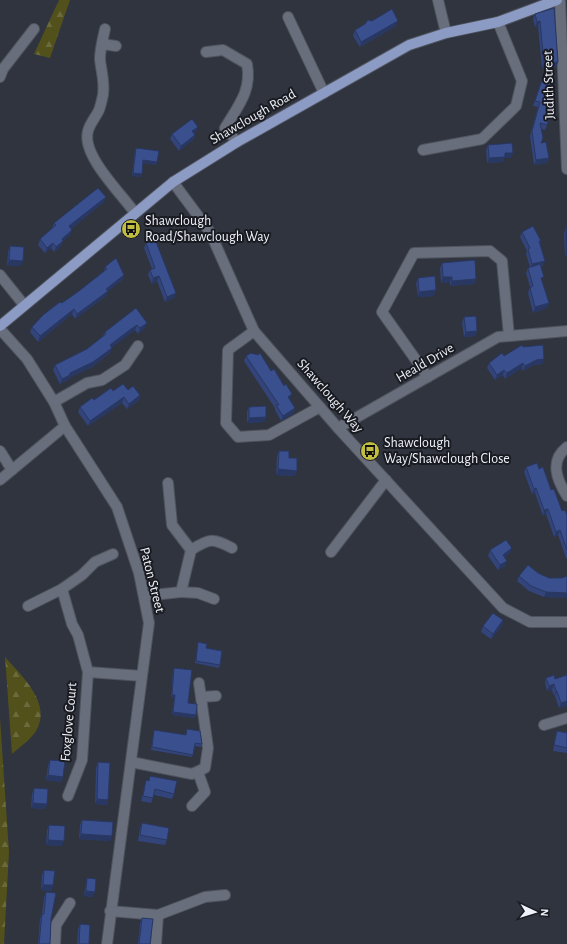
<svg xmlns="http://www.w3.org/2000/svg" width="567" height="944" font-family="'Alegreya Sans',sans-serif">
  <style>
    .forest { fill: url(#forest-firs) }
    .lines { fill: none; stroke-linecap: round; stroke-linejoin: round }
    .minor-casing { stroke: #4f535d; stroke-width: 12 }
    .major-casing { stroke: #4f535d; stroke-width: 12 }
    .minor { stroke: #686e7b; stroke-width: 10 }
    .major { stroke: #8b9bc3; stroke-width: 10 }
    .wall { fill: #324479 }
    .shaded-wall { fill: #293763 }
    .building { fill: #3a4f8d; stroke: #293763 }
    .labels { text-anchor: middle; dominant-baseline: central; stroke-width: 4; stroke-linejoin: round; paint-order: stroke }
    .street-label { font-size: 14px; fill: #eff2fa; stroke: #191b21 }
    .poi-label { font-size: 14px; fill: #eff2fa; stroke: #191b21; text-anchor: start }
  </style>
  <defs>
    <pattern id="forest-firs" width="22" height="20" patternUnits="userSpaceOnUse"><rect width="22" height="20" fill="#52501b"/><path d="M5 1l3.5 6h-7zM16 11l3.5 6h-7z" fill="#6b6a3d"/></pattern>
  </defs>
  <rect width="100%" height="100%" fill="#2f343f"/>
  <!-- forest -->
  <g class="forest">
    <polygon points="59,0 70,0 50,58 34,54"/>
    <path d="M 5,657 C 21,675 53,704 36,731 C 30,740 20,747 12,754 Z"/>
    <polygon points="0,715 0,718 9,852 4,944 0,944"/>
  </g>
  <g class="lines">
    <defs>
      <g id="minor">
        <polyline points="438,0 446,33"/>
        <polyline points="560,0 567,169"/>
        <polyline points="288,17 324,93"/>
        <path d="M 105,29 C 103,38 100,49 100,59 C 101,71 105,81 103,95 C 102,99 101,105 99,110 C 96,117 90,123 88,131 C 81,155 121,193 135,213"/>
        <polyline points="102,44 116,46"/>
        <path d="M 206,52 L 223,50 L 247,64 C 252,91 238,106 225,128 L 237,142"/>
        <polyline points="0,77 3,69 34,29"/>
        <polyline points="423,150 482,139 516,106 522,81 498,22"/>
        <polyline points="173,182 210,232 254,331 338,428 503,608 530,622 567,622"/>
        <polyline points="0,275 24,305"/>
        <polyline points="0,329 27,359 54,402 65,426 117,507 139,573 149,623 107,944"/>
        <polyline points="254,331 228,350 226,423 238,437 269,435 320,407"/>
        <polyline points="428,377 382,312 414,253 490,251 502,261 509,336"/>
        <polyline points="54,402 87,383 102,380 125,365 138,346"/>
        <polyline points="338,428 498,337 567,331"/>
        <path d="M 567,447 C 549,461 557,480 567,496"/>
        <polyline points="0,451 12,470"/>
        <polyline points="0,480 65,426"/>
        <path d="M 191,550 C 210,538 213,538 232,548"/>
        <polyline points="331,552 386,480"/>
        <polyline points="62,589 72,624 78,635 88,672 82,760 68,796"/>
        <polyline points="181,592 198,593 214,599"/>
        <polyline points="144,596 181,592 191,550 172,525 168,483"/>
        <polyline points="28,606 62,589 82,575 95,562 113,554"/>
        <polyline points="88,672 142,676"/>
        <polyline points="201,697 216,696"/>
        <polyline points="544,725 567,718"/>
        <polyline points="131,762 192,774 205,768 208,748 199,683"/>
        <polyline points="192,806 205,792 198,772"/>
        <polyline points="110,911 158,915 205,897 225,895"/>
        <polyline points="55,944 56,925 70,903"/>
        <polyline points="156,944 158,915"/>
      </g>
      <polyline id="major" points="0,326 173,182 237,142 409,45 446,33 498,22 557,0"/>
    </defs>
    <!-- minor casing -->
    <use href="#minor" class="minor-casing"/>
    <!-- major casing -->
    <use href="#major" class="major-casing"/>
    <!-- minor -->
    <use href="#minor" class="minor"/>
    <!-- major -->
    <use href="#major" class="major"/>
  </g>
  <!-- wall -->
  <g class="wall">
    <polygon points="554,8 558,62 556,67 542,68 538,26 535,27 533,19 535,14"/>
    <polygon points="372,21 396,26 360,47 353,36 355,30"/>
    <polygon points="543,77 549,88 546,108 547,125 545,130 541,129 541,143 549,158 547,163 534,165 530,136 538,107 533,106"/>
    <polygon points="196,132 193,134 195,135 193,140 179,151 170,139 172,134"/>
    <polygon points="488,145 511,158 504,158 503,162 487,163 486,150"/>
    <polygon points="136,148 157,162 156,165 143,163 142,174 141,177 132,176 135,150"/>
    <polygon points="106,197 104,202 71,229 70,235 63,241 61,246 54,252 51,248 45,253 38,245 40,239 53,228 52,228 54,223"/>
    <polygon points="566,228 567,256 565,256 564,233"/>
    <polygon points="522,232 541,241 540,243 545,261 543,266 541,267 542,281 549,303 547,308 533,313 528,293 530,287 526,273 528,268 530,267 526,254 527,251 520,237"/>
    <polygon points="146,243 176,293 174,298 165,302 157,281 152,284 148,275 150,270 152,269 144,248"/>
    <polygon points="10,246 21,266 7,266 8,252"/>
    <polygon points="442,263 476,279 474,284 450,286 450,282 441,283 440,268"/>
    <polygon points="105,267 124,275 122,280 107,292 106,296 75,319 72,314 38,342 30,332 32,327 62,303 79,291 104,271"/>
    <polygon points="418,278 434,296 418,297 416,283"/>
    <polygon points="464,317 477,331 475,336 464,337 462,323"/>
    <polygon points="147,323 145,328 138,334 135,330 129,334 111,348 110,353 92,367 69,378 68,380 60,384 53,370 55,365 87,349 103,336 105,332"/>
    <polygon points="523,347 544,359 542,364 534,365 523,371 522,368 505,379 503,375 495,380 487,368 489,363"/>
    <polygon points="246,356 271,371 290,399 290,400 295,408 293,414 281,421 275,410 275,408 244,361"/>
    <polygon points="128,390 140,395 139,400 127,409 122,403 88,426 78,412 80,407 113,391"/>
    <polygon points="249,407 266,417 264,422 247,423 247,412"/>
    <polygon points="279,451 289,458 295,476 276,475 277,456"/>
    <polygon points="526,467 539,469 562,511 567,515 567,558 566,558 558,535 554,537 546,514 543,516 535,493 532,494 524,472"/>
    <polygon points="490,550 510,553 504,557 505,566 498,570 488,556"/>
    <polygon points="519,576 566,598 544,597 529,591 517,581"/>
    <polygon points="503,620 502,626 491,639 481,632 483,626"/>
    <polygon points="198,642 206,648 220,665 219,668 195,663"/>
    <polygon points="174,668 188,703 195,718 172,715 174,698 171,698 173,671"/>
    <polygon points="567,675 567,706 559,708 555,696 554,696 552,690 547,691 545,683 546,678 555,679"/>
    <polygon points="187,729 202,744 201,747 195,746 192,757 151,750 154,730 186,735"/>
    <polygon points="557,731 567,733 567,753 553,751 555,737"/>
    <polygon points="50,760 63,777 61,782 46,780 48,765"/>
    <polygon points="98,762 108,800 107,805 95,804 96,768"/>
    <polygon points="150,776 174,794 172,799 154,795 151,803 141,801 145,785 146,780 149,781"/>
    <polygon points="34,788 47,804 45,809 31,808 32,794"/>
    <polygon points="82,820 112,836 110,841 79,839 80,825"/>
    <polygon points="142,823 167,840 165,845 138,841 140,828"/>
    <polygon points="49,825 62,846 46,845 47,830"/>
    <polygon points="44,870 53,885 51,891 41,890 42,875"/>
    <polygon points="87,878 93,897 84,896 86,883"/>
    <polygon points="46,892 51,919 50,944 38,944 40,919 42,914 44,897"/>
    <polygon points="142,918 150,944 138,944 140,923"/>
    <polygon points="80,924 89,944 77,944 78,929"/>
  </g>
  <!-- shaded-wall -->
  <g class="shaded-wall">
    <polygon points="398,21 396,26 360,47 361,42"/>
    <polygon points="540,21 538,26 535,27 537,22"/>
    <polygon points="558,62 556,67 542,68 544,63"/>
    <polygon points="198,127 196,132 190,137 192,131"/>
    <polygon points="195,135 193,140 179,151 181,146"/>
    <polygon points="505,153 513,153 511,158 504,158 503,162 487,163 489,158"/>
    <polygon points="549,158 547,163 534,165 536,160"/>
    <polygon points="143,160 157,162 156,165 142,163"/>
    <polygon points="133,173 142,174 141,177 132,176"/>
    <polygon points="106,197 104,202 67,232 69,226"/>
    <polygon points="72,230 70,235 63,241 61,246 54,252 56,247 62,239"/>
    <polygon points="53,243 51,248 45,253 47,248"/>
    <polygon points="566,251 567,251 567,256 565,256"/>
    <polygon points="9,260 23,261 21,266 7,266"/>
    <polygon points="545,261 543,266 531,269 532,264"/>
    <polygon points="124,275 122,280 107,292 106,296 75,319 77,314"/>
    <polygon points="159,276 157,281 152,284 153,278"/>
    <polygon points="443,277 452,277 450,282 441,283"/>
    <polygon points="476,279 474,284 450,286 452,281"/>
    <polygon points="436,290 434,296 418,297 419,292"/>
    <polygon points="176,293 174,298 165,302 167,297"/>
    <polygon points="549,303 547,308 533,313 535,307"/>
    <polygon points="74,309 72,314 38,342 40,336"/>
    <polygon points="147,323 145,328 138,334 140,328"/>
    <polygon points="137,325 135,330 108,351 110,345"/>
    <polygon points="477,331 475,336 464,337 466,332"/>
    <polygon points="112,348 110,353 92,367 69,378 68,380 60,384 62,379 70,373"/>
    <polygon points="544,359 542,364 534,365 523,371 525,366 536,360"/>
    <polygon points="523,363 522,368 505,379 507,373"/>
    <polygon points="504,370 503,375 495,380 497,375"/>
    <polygon points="292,394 290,399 286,402 288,397"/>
    <polygon points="140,395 139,400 127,409 129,404"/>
    <polygon points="124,397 122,403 88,426 90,421"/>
    <polygon points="295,408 293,414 281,421 283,416"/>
    <polygon points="266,417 264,422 247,423 249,418"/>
    <polygon points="278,469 297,471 295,476 276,475"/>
    <polygon points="536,488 535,493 532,494 534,489"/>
    <polygon points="548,509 546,514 543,516 544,510"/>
    <polygon points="560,530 558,535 554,537 556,532"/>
    <polygon points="512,548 510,553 501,560 503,555"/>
    <polygon points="507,561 505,566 498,570 500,565"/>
    <polygon points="546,592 567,593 567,596 566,598 544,597"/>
    <polygon points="503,620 502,626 491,639 493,634"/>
    <polygon points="554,684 552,690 547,691 549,686"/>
    <polygon points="556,691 557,691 555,696 554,696"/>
    <polygon points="172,695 175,695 174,698 171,698"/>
    <polygon points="567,701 567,706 559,708 561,703"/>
    <polygon points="173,712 196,715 195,718 172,715"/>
    <polygon points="48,775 63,777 61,782 46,780"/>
    <polygon points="97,799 108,800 107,805 95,804"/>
    <polygon points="33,803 47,804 45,809 31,808"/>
    <polygon points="81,834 112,836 110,841 79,839"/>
    <polygon points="48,840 64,841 62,846 46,845"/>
    <polygon points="43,885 53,885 51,891 41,890"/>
    <polygon points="86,891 95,892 93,897 84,896"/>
  </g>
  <!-- building -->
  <g class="building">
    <polygon points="554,8 558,62 544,63 540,21 537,22 535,14"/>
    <polygon points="392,9 398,21 361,42 355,30 365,24 368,20 372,21"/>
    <polygon points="543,77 552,80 549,88 552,89 546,108 551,109 547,125 540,123 543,138 541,143 546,142 549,158 536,160 532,131 540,102 535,101"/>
    <polygon points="192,119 198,127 192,131 195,135 181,146 172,134"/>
    <polygon points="512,143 513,153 505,153 505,157 489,158 488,145"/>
    <polygon points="136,148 159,151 157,162 143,160 142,174 133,173"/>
    <polygon points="98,188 106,197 69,226 72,230 62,239 63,241 56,247 53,243 47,248 40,239 56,225 54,223"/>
    <polygon points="533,226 541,241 539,241 545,261 532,264 528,249 530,248 522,232"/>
    <rect x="566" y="228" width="1" height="23"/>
    <polygon points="155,239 176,293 167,297 159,276 153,278 150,270 155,268 146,243"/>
    <polygon points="10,246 24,247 23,261 9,260"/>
    <polygon points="116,258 124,275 106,289 108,291 77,314 74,309 40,336 32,327 43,315 60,302 62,303 79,291 107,269 105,267"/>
    <polygon points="475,260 476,279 452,281 452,277 443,277 442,263"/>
    <polygon points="540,264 544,277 541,278 549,303 535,307 530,288 533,286 528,268"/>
    <polygon points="435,276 436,290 419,292 418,278"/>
    <polygon points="136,308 147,323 140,328 137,325 131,329 110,345 112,348 93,362 70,373 70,375 62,379 55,365 87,349 106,334 105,332"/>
    <polygon points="476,316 477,331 466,332 464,317"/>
    <polygon points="522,345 523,347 543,345 544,359 536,360 525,366 523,363 507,373 504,370 497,375 489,363 502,353 504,356"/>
    <polygon points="251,353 258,355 260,353 271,371 274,369 284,386 286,384 292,394 288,397 295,408 283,416 276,405 279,405 246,356"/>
    <polygon points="123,384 128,390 133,386 140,395 129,404 124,397 90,421 80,407 92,398 94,400 111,388 113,391"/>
    <polygon points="266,406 266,417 249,418 249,407"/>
    <polygon points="279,451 289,451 289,458 297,458 297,471 278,469"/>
    <polygon points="537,463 539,469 543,467 551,490 554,489 562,511 565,510 567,515 567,550 560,530 556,532 548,509 544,510 536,488 534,489 526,467"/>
    <polygon points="506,540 512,548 503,555 507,561 500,565 490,550"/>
    <polygon points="528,565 538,573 549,578 562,578 567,576 567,593 546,592 531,586 519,576"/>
    <polygon points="493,613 503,620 493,634 483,626"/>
    <polygon points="198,642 207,644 206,648 222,651 220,665 196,661"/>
    <polygon points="174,668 192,670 188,703 197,704 196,715 173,712 175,695 172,695"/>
    <polygon points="554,675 555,679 567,675 567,701 561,703 557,691 556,691 554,684 549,686 546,678"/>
    <polygon points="187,729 200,731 202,744 195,743 193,755 152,747 154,730 186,735"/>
    <polygon points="557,731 567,733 567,748 554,745"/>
    <polygon points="50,760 65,761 63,777 48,775"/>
    <polygon points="98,762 110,763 108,800 97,799"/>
    <polygon points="150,776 177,781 174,794 155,789 153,798 143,796 146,780 149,781"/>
    <polygon points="34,788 48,789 47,804 33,803"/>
    <polygon points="82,820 113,822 112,836 81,834"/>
    <polygon points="142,823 169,828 167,840 140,835"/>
    <polygon points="49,825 65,826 64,841 48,840"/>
    <polygon points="44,870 55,871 53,885 43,885"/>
    <polygon points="87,878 96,879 95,892 86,891"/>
    <polygon points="46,892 56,893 51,919 50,944 39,944 42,914 44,914"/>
    <polygon points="142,918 153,919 150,944 139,944"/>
    <polygon points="80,924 90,925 89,944 79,944"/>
  </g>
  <!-- icons -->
  <defs>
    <symbol id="bus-disc" viewBox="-11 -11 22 22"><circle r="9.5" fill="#c1bd40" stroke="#191b21"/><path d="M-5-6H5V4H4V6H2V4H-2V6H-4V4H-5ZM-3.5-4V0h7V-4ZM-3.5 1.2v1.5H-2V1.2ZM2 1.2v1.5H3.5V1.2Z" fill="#111"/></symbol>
  </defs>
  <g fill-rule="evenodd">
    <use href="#bus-disc" x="120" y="218" width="22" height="22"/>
    <use href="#bus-disc" x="359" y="440" width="22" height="22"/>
  </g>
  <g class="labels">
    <!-- street labels -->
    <g class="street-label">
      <text transform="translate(549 85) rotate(-92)">Judith Street</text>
      <text transform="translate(253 117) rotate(-30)">Shawclough Road</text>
      <text transform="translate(425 363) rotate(-30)">Heald Drive</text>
      <text transform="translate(330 396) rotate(49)">Shawclough Way</text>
      <text transform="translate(152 580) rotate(76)">Paton Street</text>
      <text transform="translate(69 722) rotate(-85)">Foxglove Court</text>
    </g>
    <!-- poi labels -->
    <g class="poi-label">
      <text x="145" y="221">Shawclough<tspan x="145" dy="16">Road/Shawclough Way</tspan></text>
      <text x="384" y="443">Shawclough<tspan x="384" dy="16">Way/Shawclough Close</tspan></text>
    </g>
  </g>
  <!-- north arrow -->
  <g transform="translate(535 912) rotate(94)" stroke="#191b21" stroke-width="3" paint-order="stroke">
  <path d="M0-3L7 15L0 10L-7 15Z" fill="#eff2fa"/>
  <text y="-6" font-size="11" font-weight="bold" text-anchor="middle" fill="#eff2fa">N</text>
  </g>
</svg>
